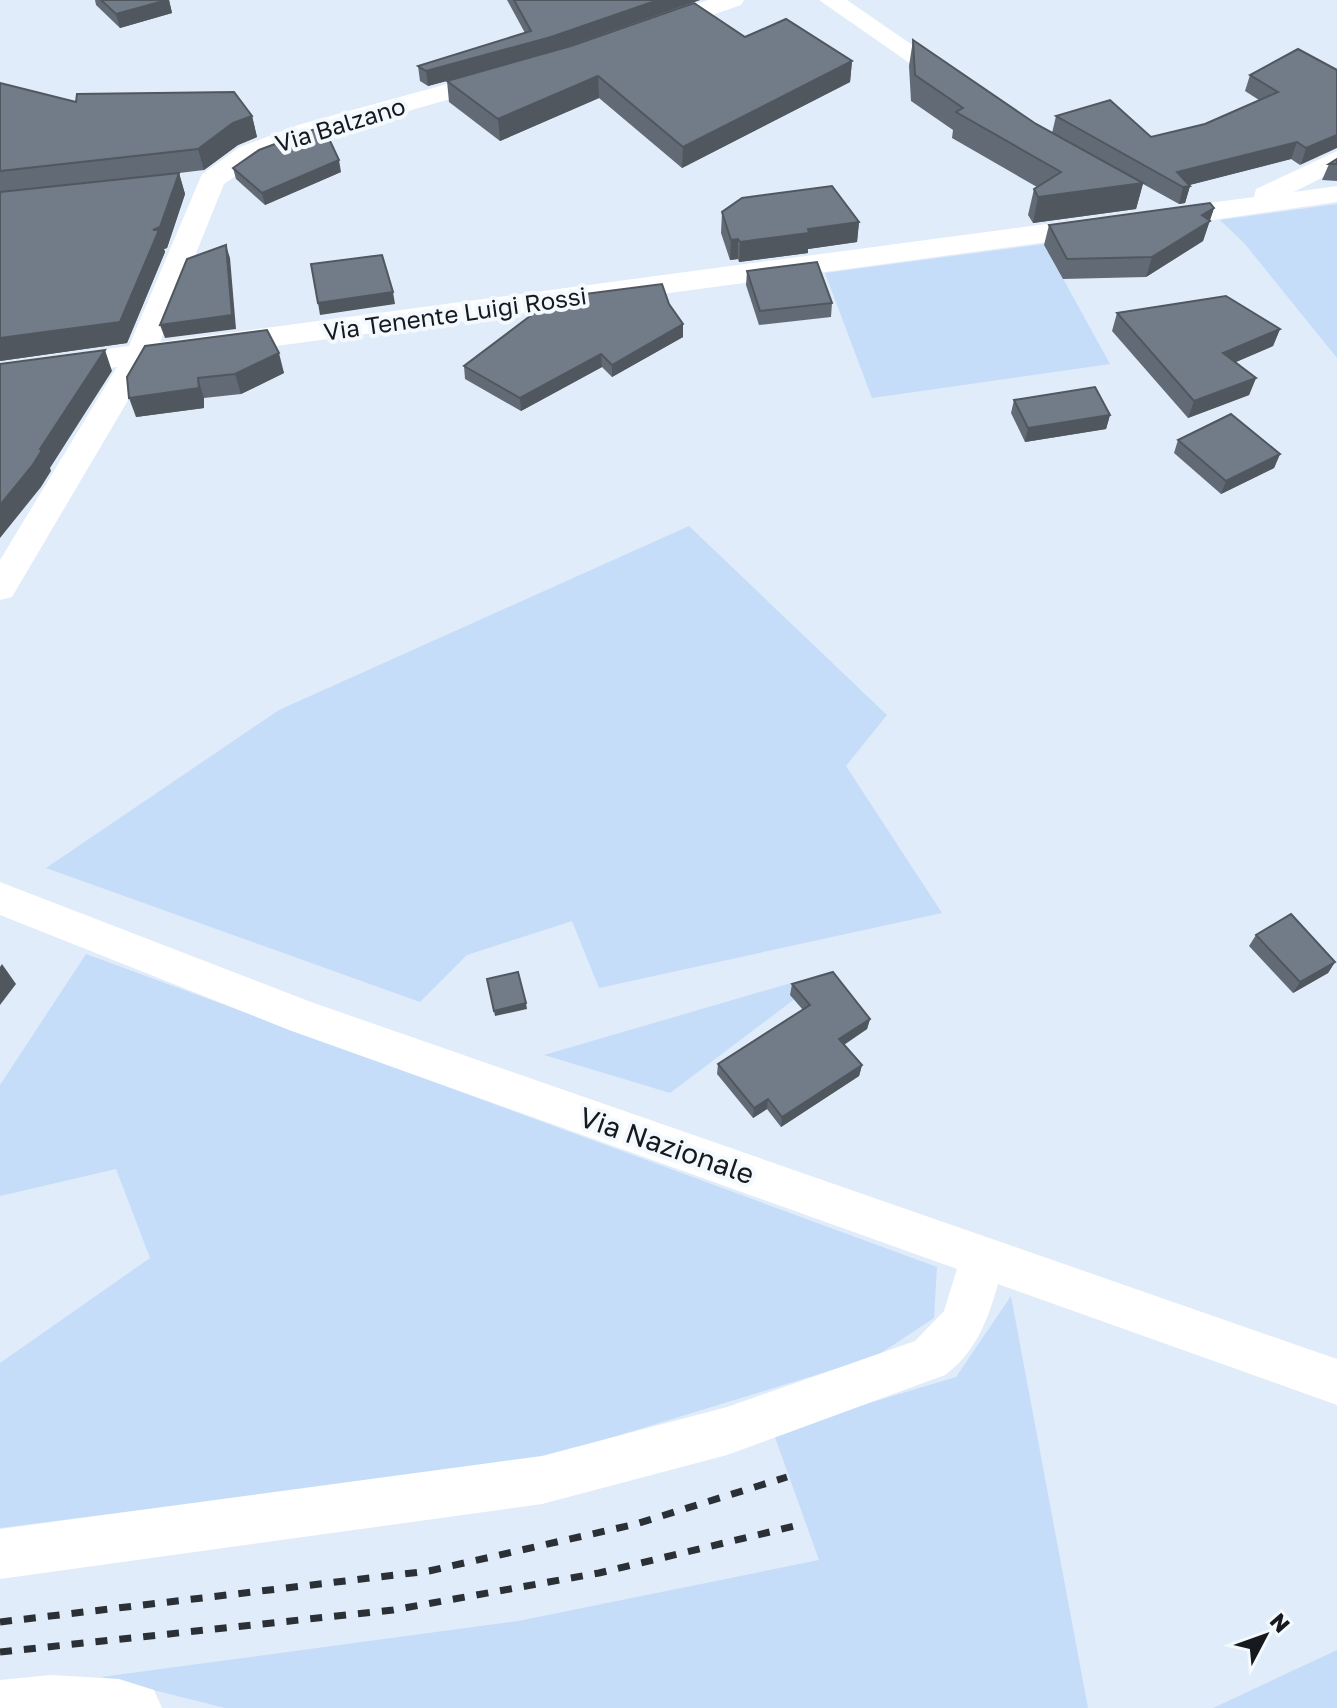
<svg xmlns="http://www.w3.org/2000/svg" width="1337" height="1708" font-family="'Golos Text',sans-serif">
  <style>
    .green { fill: #c5ddf9 }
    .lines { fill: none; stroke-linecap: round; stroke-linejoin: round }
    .minor { fill: #fff; fill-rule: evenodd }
    .rail { stroke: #2b3036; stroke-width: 7; stroke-dasharray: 12 12; stroke-linecap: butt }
    .wall { fill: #626b75 }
    .shaded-wall { fill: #50575f }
    .building { fill: #727c88; stroke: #50575f; stroke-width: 2 }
    .labels { text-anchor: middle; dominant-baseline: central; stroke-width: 8; stroke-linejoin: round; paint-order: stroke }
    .far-street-label { font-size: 24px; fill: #161a1f; stroke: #f4f9fe }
    .street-label { font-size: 28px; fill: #161a1f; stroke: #f4f9fe }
  </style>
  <rect width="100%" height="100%" fill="#e1ecfa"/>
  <!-- green -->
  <g class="green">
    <polygon points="1337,204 1337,358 1244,243 1220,220"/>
    <polygon points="1044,244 1110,364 872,398 825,273"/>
    <polygon points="689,526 887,715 846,766 942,913 599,988 572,921 467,955 420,1002 46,868 279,710"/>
    <polygon points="86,954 937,1267 934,1318 875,1357 541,1459 0,1528 0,1363 150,1258 116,1169 0,1196 0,1085"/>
    <polygon points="832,971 670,1093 544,1055"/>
    <polygon points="1011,1296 1088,1708 225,1708 101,1677 518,1621 819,1560 773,1432 956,1377"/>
    <polygon points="1337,1650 1337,1708 1213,1708"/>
  </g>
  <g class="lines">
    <!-- minor -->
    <g class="minor">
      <polygon points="708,0 744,0 741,5 664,32 646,32 643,27 646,22"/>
      <polygon points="819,0 847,0 966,82 962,87 944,87"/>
      <polygon points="498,70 507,73 511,78 507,83 316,137 260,159 224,184 160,342 1099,217 1109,220 1113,226 1109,232 1099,235 150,363 12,597 0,600 0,560 117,367 0,383 0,363 129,346 202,174 240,147 298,125"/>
      <polygon points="1337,151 1337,170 1294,192 1337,186 1337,202 1164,227 1154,224 1150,218 1154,212 1164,209 1254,197 1256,189"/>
      <path d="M 0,882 L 311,1002 L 1337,1359 L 1337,1405 L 998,1284 C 988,1320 976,1352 945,1375 L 727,1455 L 542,1504 L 0,1579 L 0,1529 L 542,1456 L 727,1407 L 915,1341 L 944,1311 L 957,1269 L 289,1030 L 0,915 Z"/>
      <polygon points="51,1675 119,1679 154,1690 162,1708 0,1708 0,1680"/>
    </g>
    <!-- rail -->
    <g class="rail">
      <polyline points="0,1622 429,1571 636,1524 787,1477"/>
      <polyline points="0,1652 393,1610 599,1573 803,1524"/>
    </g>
  </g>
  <!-- wall -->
  <g class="wall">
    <polygon points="95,0 169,0 172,13 120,28 96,5"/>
    <polygon points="507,0 700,0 560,49 745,37 852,61 850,82 682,168 599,98 500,141 449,102 447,81 428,86 420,81 418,66 525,33"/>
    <polygon points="913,40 1036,124 1052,133 1056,116 1151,137 1205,124 1259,100 1245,91 1250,75 1337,70 1300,165 1291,159 1189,185 1190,186 1185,203 1179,204 1143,184 1136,209 1033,223 1028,215 1034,189 1037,187 952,138 953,130 911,101 909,66"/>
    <polygon points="0,83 76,102 252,116 257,137 238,145 204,170 179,173 185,194 167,248 164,249 165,252 127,343 0,361"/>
    <polygon points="1337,159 1337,181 1322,180 1329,164"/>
    <polygon points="233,168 341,172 265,205 236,179"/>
    <polygon points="1214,208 1203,241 1146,277 1063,279 1044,245 1049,225"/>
    <polygon points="722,212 859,222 857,242 808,249 808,253 739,262 738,259 730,260 721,233"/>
    <polygon points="747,271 832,303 831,317 759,325 746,285"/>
    <polygon points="669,304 683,324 683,337 612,377 602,367 521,411 465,379 464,366"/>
    <polygon points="1117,313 1280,329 1273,346 1236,362 1256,378 1249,395 1188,418 1112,331"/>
    <polygon points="267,330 284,373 241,394 204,398 204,408 136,417"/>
    <polygon points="1014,400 1110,415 1106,429 1025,442 1011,413"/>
    <polygon points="1178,440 1280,454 1274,468 1221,494 1174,453"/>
    <polygon points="1256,935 1335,962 1328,973 1293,993 1249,946"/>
    <polygon points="792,984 870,1019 867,1029 844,1045 862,1065 859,1076 781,1127 767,1109 753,1118 717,1074 718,1064 803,1010 790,995"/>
  </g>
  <!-- shaded-wall -->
  <g class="shaded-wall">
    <polygon points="169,0 172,13 120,28 116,14"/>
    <polygon points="658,0 700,0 552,52 428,86 426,71"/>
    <polygon points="852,61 850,82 682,168 683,147"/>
    <polygon points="598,76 599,98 500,141 498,119"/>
    <polygon points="252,116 257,137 238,145 204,170 198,149 233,123"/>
    <polygon points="1337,135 1337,148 1300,165 1306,148"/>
    <polygon points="1297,142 1291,159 1182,187 1177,172"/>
    <polygon points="339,160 341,172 265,205 262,193"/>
    <polygon points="179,173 185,194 167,248 164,249 165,252 127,343 0,361 0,338 153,230"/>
    <polygon points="1143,183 1136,209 1033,223 1038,197"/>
    <polygon points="1190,186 1185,203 1179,204 1183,187"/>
    <polygon points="1214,208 1203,241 1146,277 1152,257 1202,215"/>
    <polygon points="859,222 857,242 808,249 808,253 739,262 740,242 808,229"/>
    <polygon points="738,239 738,259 730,260 731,240"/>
    <polygon points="226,245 230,258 236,329 165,338 160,325"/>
    <polygon points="393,292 395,304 320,315 318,303"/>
    <polygon points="683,324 683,337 612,377 612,365"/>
    <polygon points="1280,329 1273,346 1217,370 1223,353"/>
    <polygon points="105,350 112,371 50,468 51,471 41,487 0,538 0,505 40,449"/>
    <polygon points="279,353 284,373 241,394 235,374"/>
    <polygon points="601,354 602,367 521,411 520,398"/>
    <polygon points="198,378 204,398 204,408 136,417 129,398"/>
    <polygon points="1256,378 1249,395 1188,418 1194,401"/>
    <polygon points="1110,415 1106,429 1025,442 1028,428"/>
    <polygon points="1280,454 1274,468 1221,494 1226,481"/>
    <polygon points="1335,962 1328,973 1293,993 1300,982"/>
    <polygon points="2,964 16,984 0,1005 0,967"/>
    <polygon points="526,1003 527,1009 495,1016 494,1011"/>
    <polygon points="870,1019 867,1029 837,1049 839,1039"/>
    <polygon points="862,1065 859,1076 781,1127 782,1117"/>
    <polygon points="768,1099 767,1109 753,1118 754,1108"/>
  </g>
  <!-- building -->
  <g class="building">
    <polygon points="101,0 167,0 116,14"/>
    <polygon points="514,0 658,0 551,37 426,71 418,66 531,31"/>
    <polygon points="694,3 745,37 786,19 852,61 683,147 598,76 498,119 447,81 571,46"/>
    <polygon points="913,40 1036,124 1143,183 1038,197 1034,189 1061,172 956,112 963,108 915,75"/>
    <polygon points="1298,49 1337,70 1337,135 1306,148 1297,142 1177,172 1190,186 1183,187 1056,116 1110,100 1151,137 1205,124 1278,92 1250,75"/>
    <polygon points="0,83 76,102 77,94 234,92 252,116 233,123 198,149 0,171"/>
    <polygon points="323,126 339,160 262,193 233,168 259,150"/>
    <polygon points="1337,159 1337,164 1329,164"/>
    <polygon points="179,173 160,227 153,230 159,230 120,322 0,338 0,192"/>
    <polygon points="832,186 859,222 808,229 809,233 740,242 738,239 731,240 722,212 742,198"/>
    <polygon points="1210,203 1214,208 1202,215 1210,221 1152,257 1067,259 1049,225"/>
    <polygon points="226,245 232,315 160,325 187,259"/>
    <polygon points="382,255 393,292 318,303 311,264"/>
    <polygon points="817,262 832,303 760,311 747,271"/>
    <polygon points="662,284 669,304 683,324 612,365 601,354 520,398 464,366 554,298"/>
    <polygon points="1226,296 1280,329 1223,353 1256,378 1194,401 1117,313"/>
    <polygon points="267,330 279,353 235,374 198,378 199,388 129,398 127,377 145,346"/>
    <polygon points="105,350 40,449 42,450 32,466 0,505 0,364"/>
    <polygon points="1095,387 1110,415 1028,428 1014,400"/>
    <polygon points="1231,414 1280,454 1226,481 1178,440"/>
    <polygon points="1291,914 1335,962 1300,982 1256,935"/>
    <polygon points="518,972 526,1003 494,1011 487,979"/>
    <polygon points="833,972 870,1019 839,1039 862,1065 782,1117 768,1099 754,1108 718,1064 810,1005 792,984"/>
  </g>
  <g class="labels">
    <!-- far-street labels -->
    <g class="far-street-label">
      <text transform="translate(340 124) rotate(-17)">Via Balzano</text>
      <text transform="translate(455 313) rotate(-8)">Via Tenente Luigi Rossi</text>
    </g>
    <!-- street labels -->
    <g class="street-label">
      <text transform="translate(667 1145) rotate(19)">Via Nazionale</text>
    </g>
  </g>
  <!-- north arrow -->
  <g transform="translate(1265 1636) rotate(49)" stroke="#f4f9fe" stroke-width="6" paint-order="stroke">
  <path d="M0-6L14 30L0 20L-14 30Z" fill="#161a1f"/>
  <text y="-12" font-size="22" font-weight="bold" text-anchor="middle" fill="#161a1f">N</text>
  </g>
</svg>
